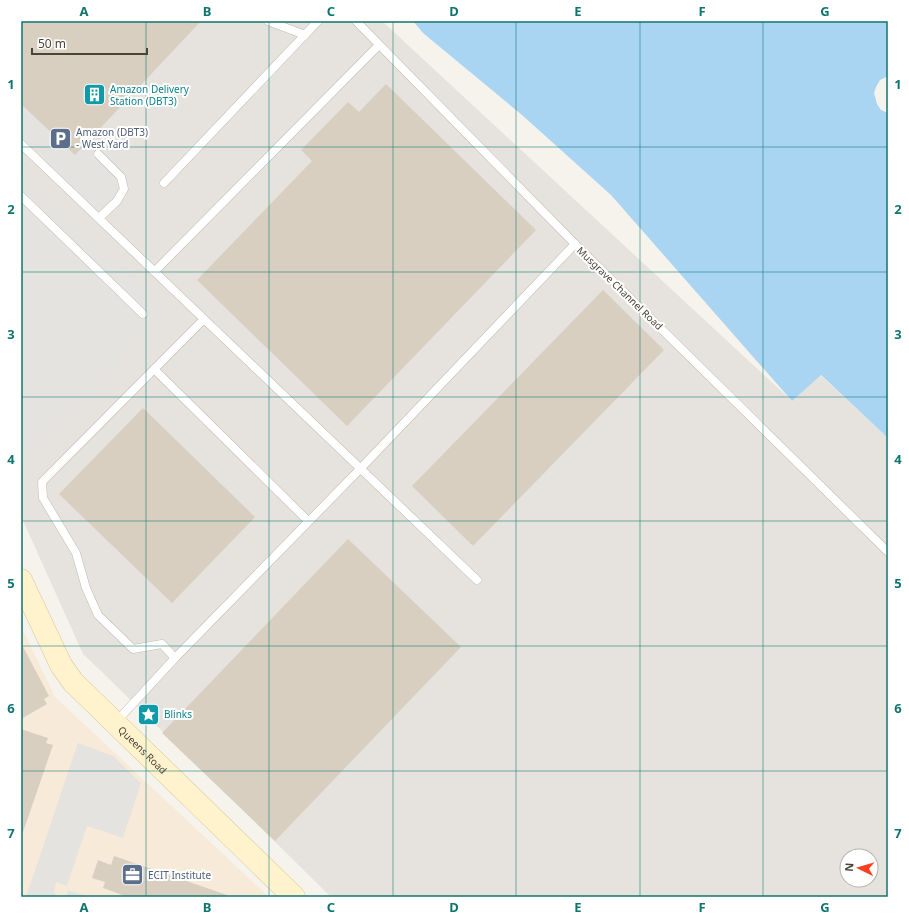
<svg xmlns="http://www.w3.org/2000/svg" width="909" height="918" font-family="'Noto Sans',sans-serif">
  <style>
    .commercial { fill: #f7ead8 }
    .industrial { fill: #e6e2dd; fill-rule: evenodd }
    .parking { fill: #e5e3e0 }
    .water { fill: #a9d4f2 }
    .pier { fill: #f6f3ec }
    .building { fill: #d8cfc1 }
    .lines { fill: none; stroke-linecap: round; stroke-linejoin: round }
    .lane-casing { stroke: #c2bbae; stroke-width: 9 }
    .secondary-casing { stroke: #d6c79b; stroke-width: 23 }
    .lane { stroke: #fff; stroke-width: 8 }
    .secondary { stroke: #fff3cd; stroke-width: 22 }
    .grid { fill: none; stroke: #0f766e; stroke-width: 1; stroke-opacity: 0.55 }
    .labels { text-anchor: middle; dominant-baseline: central; stroke-width: 4; stroke-linejoin: round; paint-order: stroke }
    .culture-label { font-size: 10px; fill: #0d838f; stroke: #fff; text-anchor: start }
    .service-label { font-size: 10px; fill: #4e5e75; stroke: #fff; text-anchor: start }
    .street-label { font-size: 10px; fill: #4b4439; stroke: #fff }
    .neatline { fill: none; stroke: #0f766e; stroke-width: 1.5 }
    .grid-label { font-size: 13px; text-anchor: middle; font-weight: bold; fill: #0f766e }
  </style>
  <rect width="100%" height="100%" fill="#f6f3ec"/>
  <!-- commercial -->
  <polygon class="commercial" points="21,626 55,697 269,897 21,897"/>
  <!-- industrial -->
  <path class="industrial" d="M 21,21 L 382,21 L 792,401 L 820,375 L 888,438 L 888,897 L 331,897 L 101,671 L 83,654 L 21,516 ZM 847,856 L 871,856 L 871,880 L 847,880 Z"/>
  <!-- parking -->
  <g class="parking">
    <polygon points="21,59 97,132 97,135 128,171 129,187 121,200 99,218 21,142"/>
    <polygon points="21,172 168,311 21,470"/>
    <polygon points="78,743 113,756 141,783 123,838 87,826 67,886 56,882 54,891 57,897 26,897"/>
    <polygon points="68,890 89,897 66,897"/>
  </g>
  <!-- water -->
  <polygon class="water" points="413,21 888,21 888,438 821,375 792,401 611,195 522,115 423,33"/>
  <!-- pier -->
  <polygon class="pier" points="888,76 888,113 881,110 877,104 874,93 876,87 880,80"/>
  <!-- building -->
  <g class="building">
    <polygon points="21,21 201,21 75,155 21,104"/>
    <polygon points="386,84 536,230 347,426 197,280 312,161 301,150 348,102 359,112"/>
    <polygon points="603,290 664,350 473,546 412,486"/>
    <polygon points="143,408 255,517 172,603 59,494"/>
    <polygon points="348,539 461,647 275,841 162,733"/>
    <polygon points="21,643 49,696 44,699 47,704 21,719"/>
    <polygon points="21,729 48,738 46,743 53,745 23,832 21,832"/>
    <polygon points="114,856 227,895 227,897 128,897 103,888 105,882 92,878 98,860 111,865"/>
  </g>
  <g class="lines">
    <defs>
      <g id="lane">
        <polyline points="268,21 305,35"/>
        <polyline points="356,21 575,244 888,552"/>
        <polyline points="21,144 477,580"/>
        <polyline points="98,154 121,177 124,189 117,201 99,218"/>
        <polyline points="164,183 318,21"/>
        <polyline points="21,196 143,314"/>
        <polyline points="155,271 379,45"/>
        <polyline points="154,369 308,521"/>
        <polyline points="175,658 162,644 133,649 98,615 86,588 76,553 43,498 42,482 204,319"/>
        <polyline points="116,722 175,658 361,468 575,244"/>
      </g>
      <g id="secondary">
        <path id="s1" d="M 21,580 L 61,665 L 73,682 L 294,897"/>
      </g>
    </defs>
    <!-- lane casing -->
    <use href="#lane" class="lane-casing"/>
    <!-- secondary casing -->
    <use href="#secondary" class="secondary-casing"/>
    <!-- lane -->
    <use href="#lane" class="lane"/>
    <!-- secondary -->
    <use href="#secondary" class="secondary"/>
  </g>
  <!-- grid -->
  <path class="grid" d="M 146,21 L 146,897M 269,21 L 269,897M 393,21 L 393,897M 516,21 L 516,897M 640,21 L 640,897M 763,21 L 763,897M 21,147 L 888,147M 21,272 L 888,272M 21,397 L 888,397M 21,521 L 888,521M 21,646 L 888,646M 21,771 L 888,771"/>
  <!-- icons -->
  <defs>
    <symbol id="building-square" viewBox="-11 -11 22 22"><rect x="-9" y="-9" width="18" height="18" rx="4" fill="#0f9aa8" stroke="#fff"/><path d="M-4-6H4V6H1V3H-1V6H-4ZM-2.5-4.3h1.7v1.8h-1.7ZM.8-4.3h1.7v1.8H.8ZM-2.5-1h1.7V.8h-1.7ZM.8-1h1.7V.8H.8Z" fill="#fff"/></symbol>
    <symbol id="parking-square" viewBox="-11 -11 22 22"><rect x="-9" y="-9" width="18" height="18" rx="4" fill="#5c6f8a" stroke="#fff"/><path d="M-3.5-5.5H1a3.5 3.5 0 0 1 0 7H-1V5.5H-3.5ZM-1-3.4V-.6H.8a1.4 1.4 0 0 0 0-2.8Z" fill="#fff"/></symbol>
    <symbol id="sight-square" viewBox="-11 -11 22 22"><rect x="-9" y="-9" width="18" height="18" rx="4" fill="#0f9aa8" stroke="#fff"/><path d="M0-6L1.8-2.2L6-1.7L2.9 1.2L3.7 5.4L0 3.3L-3.7 5.4L-2.9 1.2L-6-1.7L-1.8-2.2Z" fill="#fff"/></symbol>
    <symbol id="office-square" viewBox="-11 -11 22 22"><rect x="-9" y="-9" width="18" height="18" rx="4" fill="#5c6f8a" stroke="#fff"/><path d="M-6-3h4V-5.5h4V-3h4V5H-6ZM-1-4.5V-3h2v-1.5ZM-6 0V1H6V0Z" fill="#fff"/></symbol>
  </defs>
  <g fill-rule="evenodd">
    <use href="#building-square" x="82" y="82" width="25" height="25"/>
    <use href="#parking-square" x="48" y="126" width="25" height="25"/>
    <use href="#sight-square" x="136" y="702" width="25" height="25"/>
    <use href="#office-square" x="120" y="862" width="25" height="25"/>
  </g>
  <g class="labels">
    <!-- culture labels -->
    <g class="culture-label">
      <text x="110" y="89">Amazon Delivery<tspan x="110" dy="12">Station (DBT3)</tspan></text>
      <text x="164" y="714">Blinks</text>
    </g>
    <!-- service labels -->
    <g class="service-label">
      <text x="76" y="132">Amazon (DBT3)<tspan x="76" dy="12">- West Yard</tspan></text>
      <text x="148" y="875">ECIT Institute</text>
    </g>
    <!-- street labels -->
    <g class="street-label">
      <text transform="translate(620 288) rotate(44)">Musgrave Channel Road</text>
      <text stroke="none"><textPath href="#s1" startOffset="212">Queens Road</textPath></text>
    </g>
  </g>
  <!-- border -->
  <rect width="909" height="918" fill="none" stroke="#ffffff" stroke-width="44"/>
  <!-- north arrow -->
  <g transform="translate(859 868) rotate(275)"><circle r="19" fill="#ffffff" stroke="#b7b4b0"/>
  <path d="M0-3L7 15L0 10L-7 15Z" fill="#fc3f1d"/>
  <text y="-6" font-size="11" font-weight="bold" text-anchor="middle" fill="#4b4439">N</text>
  </g>
  <!-- scale -->
  <path d="M32 48v6h115v-6" fill="none" stroke="#4b4439" stroke-width="2"/>
  <text x="38" y="48" font-size="12" fill="#4b4439" stroke="#ffffff" stroke-width="3" paint-order="stroke">50 m</text>
  <rect x="22" y="22" width="865" height="874" class="neatline"/>
  <g class="grid-label">
    <text x="84" y="16">A</text>
    <text x="207" y="16">B</text>
    <text x="331" y="16">C</text>
    <text x="454" y="16">D</text>
    <text x="578" y="16">E</text>
    <text x="702" y="16">F</text>
    <text x="825" y="16">G</text>
    <text x="11" y="89">1</text>
    <text x="898" y="89">1</text>
    <text x="11" y="214">2</text>
    <text x="898" y="214">2</text>
    <text x="11" y="339">3</text>
    <text x="898" y="339">3</text>
    <text x="11" y="464">4</text>
    <text x="898" y="464">4</text>
    <text x="11" y="588">5</text>
    <text x="898" y="588">5</text>
    <text x="11" y="713">6</text>
    <text x="898" y="713">6</text>
    <text x="11" y="838">7</text>
    <text x="898" y="838">7</text>
    <text x="84" y="912">A</text>
    <text x="207" y="912">B</text>
    <text x="331" y="912">C</text>
    <text x="454" y="912">D</text>
    <text x="578" y="912">E</text>
    <text x="702" y="912">F</text>
    <text x="825" y="912">G</text>
  </g>
</svg>
